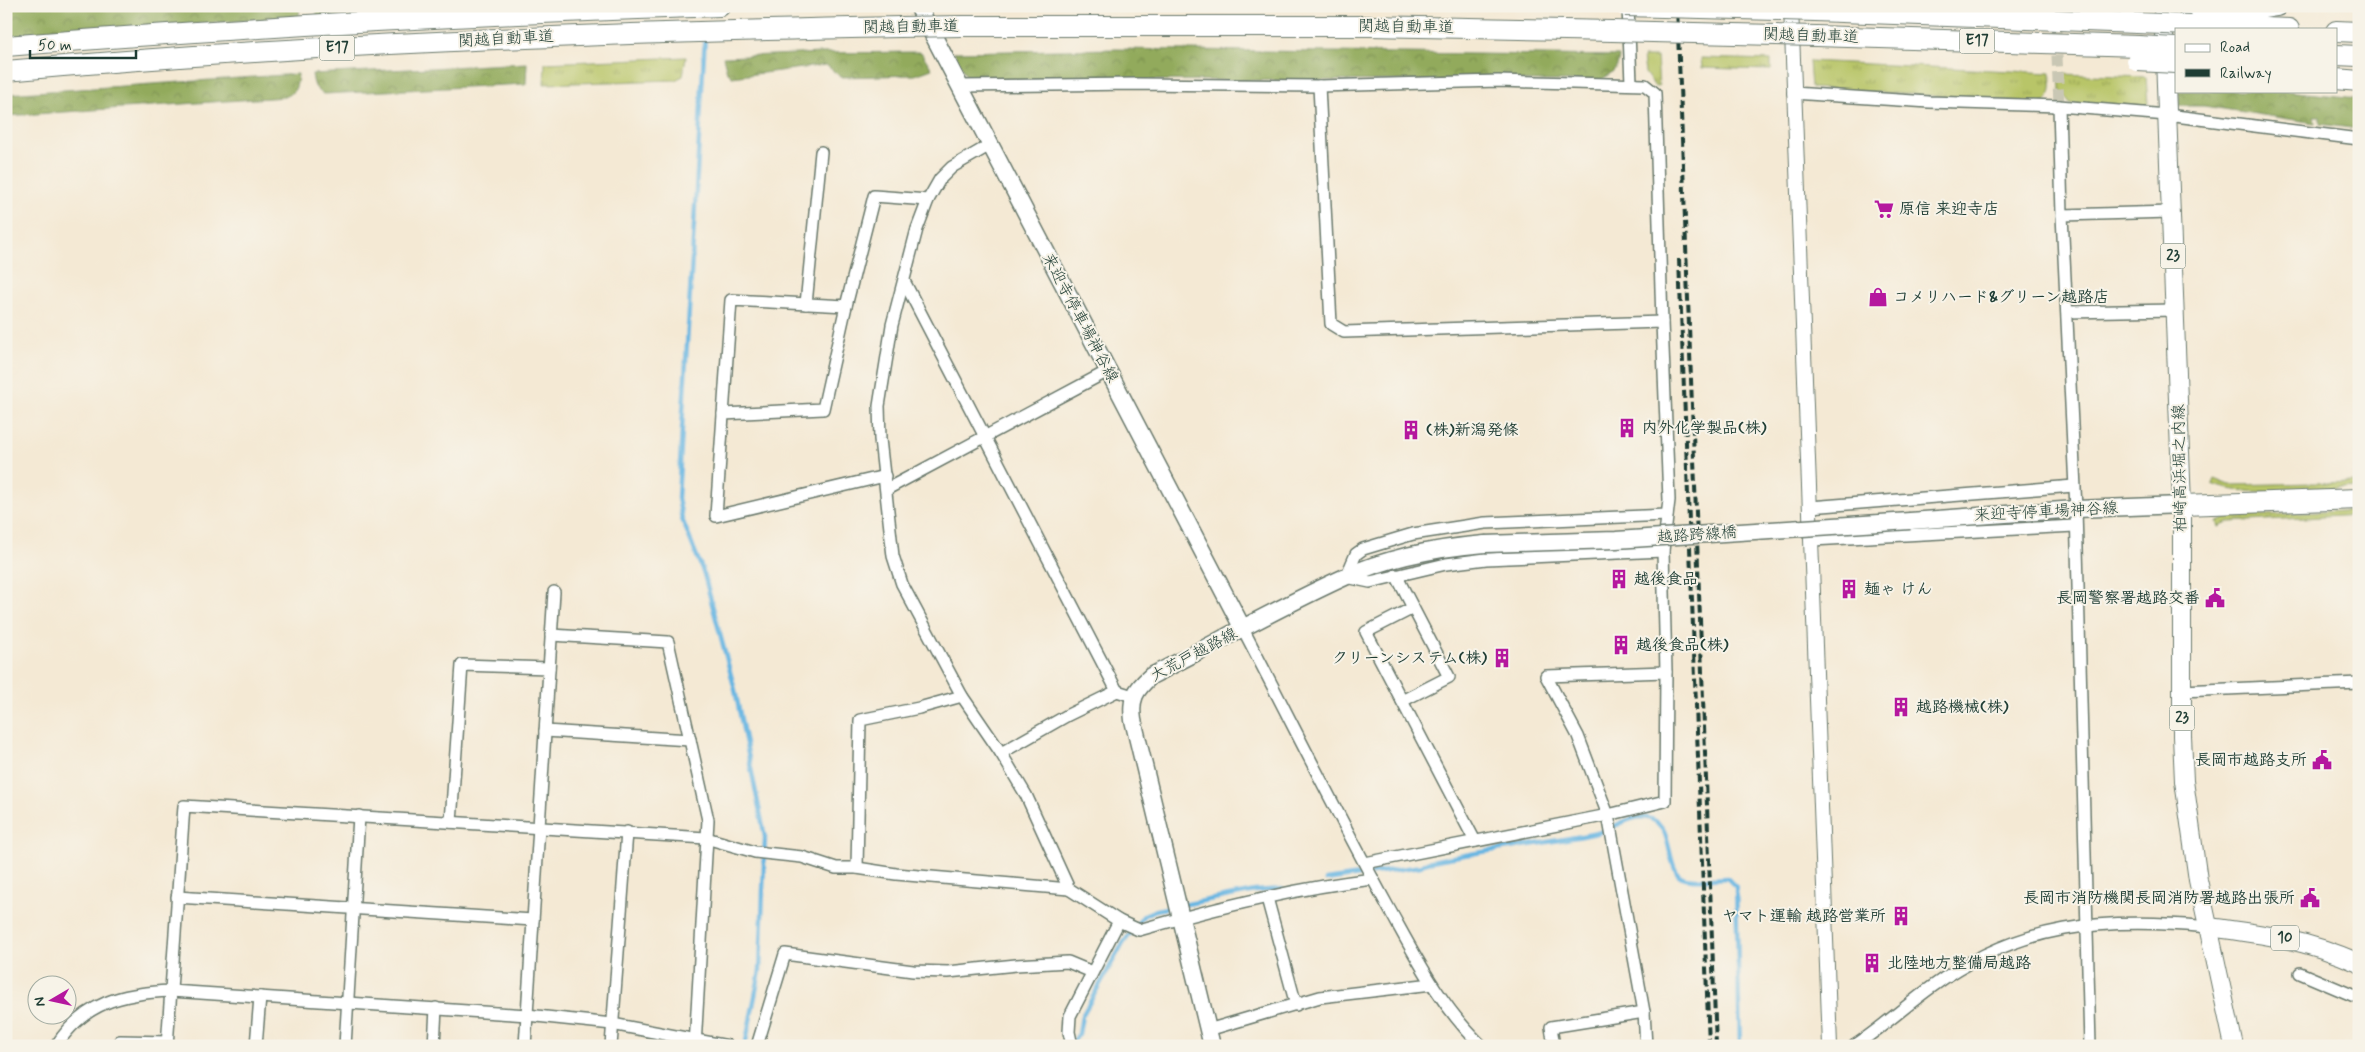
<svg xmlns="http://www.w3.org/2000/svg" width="2365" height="1052" font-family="Mynerve,'Klee One',sans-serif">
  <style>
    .grass { fill: url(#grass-tufts); stroke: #6c814e }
    .forest { fill: url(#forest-crowns); stroke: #587448 }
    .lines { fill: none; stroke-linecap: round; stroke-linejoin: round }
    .stream { stroke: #68b6e2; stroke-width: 4.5 }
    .minor-tunnel { stroke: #c9c7b4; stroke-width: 11; stroke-dasharray: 11 5.5; stroke-linecap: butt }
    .minor-casing { stroke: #6a796c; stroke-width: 14 }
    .tertiary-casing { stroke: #6a796c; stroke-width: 16 }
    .secondary-casing { stroke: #6a796c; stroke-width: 19 }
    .primary-casing { stroke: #6a796c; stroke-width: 20 }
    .motorway-casing { stroke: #6a796c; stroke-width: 22 }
    .minor { stroke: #fff; stroke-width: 11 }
    .tertiary { stroke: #fff; stroke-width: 14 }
    .secondary { stroke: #fff; stroke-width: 16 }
    .primary { stroke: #fff; stroke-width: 18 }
    .motorway { stroke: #fff; stroke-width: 20 }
    .rail { stroke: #1f3d34; stroke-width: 4; stroke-dasharray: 8 4; stroke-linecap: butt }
    .secondary-bridge-casing { stroke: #6a796c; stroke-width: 19; stroke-linecap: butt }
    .motorway-bridge-casing { stroke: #6a796c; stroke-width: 22; stroke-linecap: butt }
    .secondary-bridge { stroke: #fff; stroke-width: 16 }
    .motorway-bridge { stroke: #fff; stroke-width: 20 }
    .labels { text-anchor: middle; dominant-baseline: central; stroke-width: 4; stroke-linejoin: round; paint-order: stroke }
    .shield { fill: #f7f3e8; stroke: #60746a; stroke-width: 1 }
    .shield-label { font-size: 15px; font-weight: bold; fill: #1f3d34 }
    .street-label { font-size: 16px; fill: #1f3d34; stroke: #f7f3e8 }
    .poi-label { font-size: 16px; font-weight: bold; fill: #1f3d34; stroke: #f7f3e8; text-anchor: start }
  </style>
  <defs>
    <pattern id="grass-tufts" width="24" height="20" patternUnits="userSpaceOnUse" patternTransform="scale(1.25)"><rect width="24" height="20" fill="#b8c567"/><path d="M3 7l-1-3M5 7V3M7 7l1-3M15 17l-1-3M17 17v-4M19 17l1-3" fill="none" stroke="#95a156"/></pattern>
    <pattern id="forest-crowns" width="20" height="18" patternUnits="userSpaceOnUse" patternTransform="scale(1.25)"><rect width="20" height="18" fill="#92aa5c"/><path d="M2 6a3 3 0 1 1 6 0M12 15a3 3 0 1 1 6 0" fill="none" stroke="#778c4d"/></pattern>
  </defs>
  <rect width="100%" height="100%" fill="#f7f3e8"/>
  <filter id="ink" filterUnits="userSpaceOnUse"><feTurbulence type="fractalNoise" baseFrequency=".02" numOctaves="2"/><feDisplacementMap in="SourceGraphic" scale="10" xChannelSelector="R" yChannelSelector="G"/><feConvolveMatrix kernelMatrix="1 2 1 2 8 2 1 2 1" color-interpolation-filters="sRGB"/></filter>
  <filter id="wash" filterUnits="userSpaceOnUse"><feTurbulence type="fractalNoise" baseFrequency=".0096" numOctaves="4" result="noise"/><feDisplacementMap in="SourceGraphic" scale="20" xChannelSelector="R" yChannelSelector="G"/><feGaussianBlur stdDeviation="1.12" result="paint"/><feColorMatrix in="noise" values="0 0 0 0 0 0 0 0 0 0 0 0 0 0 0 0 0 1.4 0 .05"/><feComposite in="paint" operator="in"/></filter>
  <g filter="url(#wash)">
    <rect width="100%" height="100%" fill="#f4e9d4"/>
    <!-- grass -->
    <g class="grass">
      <polygon points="686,57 683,76 675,80 544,84 545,63"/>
      <polygon points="1643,57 1657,57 1659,86 1655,87 1645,73"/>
      <polygon points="1701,58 1771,60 1771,70 1702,68"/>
      <path d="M 1809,61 L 2051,73 C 2051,84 2053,94 2045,103 L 1811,88 Z"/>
      <polygon points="2060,74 2146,77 2148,104 2142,107 2071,104 2061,92"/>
      <path d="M 2215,479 L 2230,485 L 2359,482 L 2359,487 C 2321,488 2244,499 2213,484 Z"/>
      <polygon points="2359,510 2359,515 2230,522 2219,527 2217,522 2230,517"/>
    </g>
    <!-- forest -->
    <g class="forest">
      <polygon points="23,6 300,6 299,17 6,37 6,8"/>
      <polygon points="317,6 519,6 317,16"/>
      <path d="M 1116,49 L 1619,56 C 1619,69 1609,76 1598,81 L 968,80 L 954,52 Z"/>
      <polygon points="921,52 932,69 915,75 841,77 826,65 732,77 727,72 723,57 822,53"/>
      <path d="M 527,63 L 526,84 L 324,94 C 314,89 314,85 312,74 Z"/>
      <path d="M 298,74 C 297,85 297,92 285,97 L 6,116 L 6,94 Z"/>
      <polygon points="2179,91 2286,91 2359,98 2359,129 2320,124 2320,116 2314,116 2315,123 2204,106 2179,106"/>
    </g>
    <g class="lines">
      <!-- stream -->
      <g class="stream">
        <polyline points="705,36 678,498 682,519 704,574 735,690 765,837 760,971 745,1046"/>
        <path d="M 1326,880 L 1421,866 L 1427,862 C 1483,850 1541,845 1597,833 C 1615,829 1632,812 1651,819 C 1675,827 1665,874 1685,878 C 1698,881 1714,878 1727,878 L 1736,887 L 1740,1046"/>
        <polyline points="1073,1042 1079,1034 1082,1016 1122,945 1144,915 1156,910 1255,891 1282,889"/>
      </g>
    </g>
  </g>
  <g filter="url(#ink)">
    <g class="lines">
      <!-- minor-tunnel -->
      <polyline class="minor-tunnel" points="2055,6 2059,106"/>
      <defs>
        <g id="minor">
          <polyline points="1628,6 1631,83"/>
          <polyline points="960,86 1137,84 1319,86 1498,81 1645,85 1655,93 1662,322"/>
          <polyline points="1319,86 1331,324 1344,332 1662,322 1669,500 1663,551 1666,672 1665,801 1608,815 1365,863"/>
          <polyline points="1793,93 1929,102 2059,106 2167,115 2359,139"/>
          <polyline points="2059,106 2062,215 2076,509 2090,1046"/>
          <path d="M 990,145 L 952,167 L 940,179 L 928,200 L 917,229 L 892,325 L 879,406 L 880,439 L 893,556 L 902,584 L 962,696 L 1001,753 L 1026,795 L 1069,889 L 1119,921 L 1139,930 C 1215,908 1294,888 1373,879"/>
          <polyline points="2062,215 2171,212"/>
          <polyline points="904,281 1117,691"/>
          <polyline points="806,304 821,152"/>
          <polyline points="2067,312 2175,310"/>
          <polyline points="723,414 823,409 846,306"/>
          <polyline points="885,476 716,516 731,300 846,306 874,196 928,200"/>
          <polyline points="887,489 1108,371"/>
          <polyline points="1810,507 2074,486"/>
          <polyline points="1812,540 2075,526"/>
          <polyline points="1663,551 1486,559 1446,564 1370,582 1346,577 1356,554 1363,549 1413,534 1485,523 1667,515"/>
          <polyline points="1396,575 1449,677 1402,701"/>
          <polyline points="1413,608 1366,632 1475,841"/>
          <path d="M 1243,629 C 1291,721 1337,814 1387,905 C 1415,955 1440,1006 1482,1046"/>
          <polyline points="551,635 668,642 708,820 695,1046"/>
          <polyline points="2182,691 2359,683"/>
          <polyline points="545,731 690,740"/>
          <polyline points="1001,753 1068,715 1117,691 1133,696"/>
          <polyline points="451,822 462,665 549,668"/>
          <polyline points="857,868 860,720 919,708 962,696"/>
          <polyline points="177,897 533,920"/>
          <polyline points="1267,898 1296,1005"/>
          <polyline points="2300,973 2359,998"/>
          <polyline points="1208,1030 1320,997 1432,984"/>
          <path d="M 56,1046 C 84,1002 123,993 171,991 L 527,1015 L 612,1024 L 728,1046"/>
          <polyline points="118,1046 120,1041 168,1042"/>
          <polyline points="167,1046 184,806 706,838 755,852 802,857 836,868 857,868 896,874 1069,889"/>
          <polyline points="256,1046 260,997"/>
          <polyline points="345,1046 359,816"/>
          <polyline points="434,1046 436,1008"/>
          <polyline points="525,1046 554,592"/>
          <polyline points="611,1046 627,832"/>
          <polyline points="757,1046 785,954 913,971 948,972 1016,965 1068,962 1092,972"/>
          <polyline points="1072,1046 1069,1032 1070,1016 1119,921"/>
          <polyline points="1554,1046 1551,1027 1644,1012"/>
          <polyline points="1646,1046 1644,1012 1608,815 1578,736 1546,676 1666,672"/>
          <path d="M 1854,1046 C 1882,1028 1906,1005 1933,986 C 2019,923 2106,917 2208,927"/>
        </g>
        <polyline id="tertiary" points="1791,6 1830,1046"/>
        <g id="secondary">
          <polyline points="918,6 1243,629"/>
          <polyline points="1910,521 2076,509 2182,505"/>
          <path d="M 1212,1046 L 1133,720 C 1130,699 1135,690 1151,676 C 1216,643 1279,607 1345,577 C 1388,557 1437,548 1485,544"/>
        </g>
        <g id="primary">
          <polyline points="2163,6 2182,505 2182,736 2184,781 2198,880 2234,1046"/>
          <path d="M 2208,927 C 2264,934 2307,940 2359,963"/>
        </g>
        <g id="motorway">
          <polyline points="1815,11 2137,23"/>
          <polyline points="2190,12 2246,11 2277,6"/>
          <polyline points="2191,25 2289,29"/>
          <polyline points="963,26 1369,26 1612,31"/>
          <polyline points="2336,31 2359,32"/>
          <polyline points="1816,36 2138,46"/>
          <path d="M 6,46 C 244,27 482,14 720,6"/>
          <polyline points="2336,55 2359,56"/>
          <path d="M 6,71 C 303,44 602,33 900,27"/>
          <polyline points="2336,79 2359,81"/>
          <polyline points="2182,505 2359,499"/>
        </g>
      </defs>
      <!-- minor casing -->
      <use href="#minor" class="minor-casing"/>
      <!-- tertiary casing -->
      <use href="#tertiary" class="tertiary-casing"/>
      <!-- secondary casing -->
      <use href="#secondary" class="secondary-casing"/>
      <!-- primary casing -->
      <use href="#primary" class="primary-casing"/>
      <!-- motorway casing -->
      <use href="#motorway" class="motorway-casing"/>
      <!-- minor -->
      <use href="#minor" class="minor"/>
      <!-- tertiary -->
      <use href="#tertiary" class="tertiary"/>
      <!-- secondary -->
      <use href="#secondary" class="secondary"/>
      <!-- primary -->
      <use href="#primary" class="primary"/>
      <!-- motorway -->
      <use href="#motorway" class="motorway"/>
      <!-- rail -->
      <g class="rail">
        <polyline points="1677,6 1716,1046"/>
        <polyline points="1679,259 1709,1046"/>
      </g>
      <defs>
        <polyline id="secondary-bridge" points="1485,544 1616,540 1910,521"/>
        <g id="motorway-bridge">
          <polyline points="1625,6 1815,11"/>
          <polyline points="2137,23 2191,25"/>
          <polyline points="900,27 963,26"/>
          <polyline points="1612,31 1816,36"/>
          <polyline points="2138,46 2176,48"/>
          <polyline points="2137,61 2176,63"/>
        </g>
      </defs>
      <!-- secondary-bridge casing -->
      <use href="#secondary-bridge" class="secondary-bridge-casing"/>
      <!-- motorway-bridge casing -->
      <use href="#motorway-bridge" class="motorway-bridge-casing"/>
      <!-- secondary-bridge -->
      <use href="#secondary-bridge" class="secondary-bridge"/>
      <!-- motorway-bridge -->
      <use href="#motorway-bridge" class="motorway-bridge"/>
    </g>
  </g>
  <!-- icons -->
  <defs>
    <symbol id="supermarket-bare" viewBox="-9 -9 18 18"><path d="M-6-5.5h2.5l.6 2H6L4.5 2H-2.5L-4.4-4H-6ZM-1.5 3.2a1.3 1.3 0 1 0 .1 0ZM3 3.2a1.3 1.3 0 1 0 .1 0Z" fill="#b5179e" stroke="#f7f3e8" stroke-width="2.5" paint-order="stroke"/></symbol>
    <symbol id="shop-bare" viewBox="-9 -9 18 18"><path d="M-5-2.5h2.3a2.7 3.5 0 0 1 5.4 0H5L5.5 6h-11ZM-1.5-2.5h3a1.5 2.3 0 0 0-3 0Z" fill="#b5179e" stroke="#f7f3e8" stroke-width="2.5" paint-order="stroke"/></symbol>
    <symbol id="building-bare" viewBox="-9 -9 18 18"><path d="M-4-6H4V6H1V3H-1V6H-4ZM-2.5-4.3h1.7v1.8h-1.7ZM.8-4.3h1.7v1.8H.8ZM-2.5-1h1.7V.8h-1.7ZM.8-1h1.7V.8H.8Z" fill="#b5179e" stroke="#f7f3e8" stroke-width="2.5" paint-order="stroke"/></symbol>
    <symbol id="civic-bare" viewBox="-9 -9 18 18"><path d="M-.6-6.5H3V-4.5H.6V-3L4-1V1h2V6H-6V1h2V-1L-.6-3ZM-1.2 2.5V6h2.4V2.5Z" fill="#b5179e" stroke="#f7f3e8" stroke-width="2.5" paint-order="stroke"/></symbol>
  </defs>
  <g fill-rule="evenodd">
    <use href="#supermarket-bare" x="1870" y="195" width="28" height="28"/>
    <use href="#shop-bare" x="1864" y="283" width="28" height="28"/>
    <use href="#building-bare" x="1613" y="414" width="28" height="28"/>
    <use href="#building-bare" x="1397" y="416" width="28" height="28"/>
    <use href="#building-bare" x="1605" y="565" width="28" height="28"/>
    <use href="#building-bare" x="1835" y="575" width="28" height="28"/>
    <use href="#civic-bare" x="2201" y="584" width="28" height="28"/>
    <use href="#building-bare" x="1607" y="631" width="28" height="28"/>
    <use href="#building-bare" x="1488" y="644" width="28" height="28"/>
    <use href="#building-bare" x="1887" y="693" width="28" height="28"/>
    <use href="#civic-bare" x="2308" y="746" width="28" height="28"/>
    <use href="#civic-bare" x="2296" y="884" width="28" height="28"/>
    <use href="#building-bare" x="1887" y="902" width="28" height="28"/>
    <use href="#building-bare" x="1858" y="949" width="28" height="28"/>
  </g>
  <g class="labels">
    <!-- shield labels -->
    <g class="shield">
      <rect x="1959.5" y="28.5" width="35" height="25" rx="4"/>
      <rect x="319.5" y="35.5" width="35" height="25" rx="4"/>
      <rect x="2160.5" y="243.5" width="25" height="25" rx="4"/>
      <rect x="2169.5" y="705.5" width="25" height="25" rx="4"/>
      <rect x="2271" y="925.5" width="28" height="25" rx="4"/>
    </g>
    <g class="shield-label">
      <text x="1977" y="41">E17</text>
      <text x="337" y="48">E17</text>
      <text x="2173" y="256">23</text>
      <text x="2182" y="718">23</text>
      <text x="2285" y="938">10</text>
    </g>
    <!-- street labels -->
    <g class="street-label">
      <text transform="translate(911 27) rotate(-1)">関越自動車道</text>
      <text transform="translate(1406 27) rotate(1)">関越自動車道</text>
      <text transform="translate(1811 36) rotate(2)">関越自動車道</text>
      <text transform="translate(506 39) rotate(-3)">関越自動車道</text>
      <text transform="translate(1080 318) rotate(62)">来迎寺停車場神谷線</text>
      <text transform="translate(2180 468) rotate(-91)">柏崎高浜堀之内線</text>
      <text transform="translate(2046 512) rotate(-3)">来迎寺停車場神谷線</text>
      <text transform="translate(1697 535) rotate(-4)">越路跨線橋</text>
      <text transform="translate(1194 655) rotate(-28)">大荒戸越路線</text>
    </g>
    <!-- poi labels -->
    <g class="poi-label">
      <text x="1899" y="209">原信 来迎寺店</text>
      <text x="1893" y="297">コメリハード&amp;グリーン越路店</text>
      <text x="1642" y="428">内外化学製品(株)</text>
      <text x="1426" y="430">(株)新潟発條</text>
      <text x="1634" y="579">越後食品</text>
      <text x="1864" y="589">麺ゃ けん</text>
      <text x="2200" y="598" text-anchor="end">長岡警察署越路交番</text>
      <text x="1636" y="645">越後食品(株)</text>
      <text x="1487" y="658" text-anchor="end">クリーンシステム(株)</text>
      <text x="1916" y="707">越路機械(株)</text>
      <text x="2307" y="760" text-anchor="end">長岡市越路支所</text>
      <text x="2295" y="898" text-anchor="end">長岡市消防機関長岡消防署越路出張所</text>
      <text x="1886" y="916" text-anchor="end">ヤマト運輸 越路営業所</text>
      <text x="1887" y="963">北陸地方整備局越路</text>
    </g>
  </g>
  <!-- margin -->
  <rect width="2365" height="1052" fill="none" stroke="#f7f3e8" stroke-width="25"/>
  <!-- legend -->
  <rect x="2175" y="28" width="162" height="65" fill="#f7f3e8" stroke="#a1aaa0"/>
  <rect x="2185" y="44" width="25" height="8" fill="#ffffff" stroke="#a1aaa0"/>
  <text x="2220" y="52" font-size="15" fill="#1f3d34">Road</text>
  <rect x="2185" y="69" width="25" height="8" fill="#1f3d34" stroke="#a1aaa0"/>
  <text x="2220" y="78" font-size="15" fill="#1f3d34">Railway</text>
  <!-- north arrow -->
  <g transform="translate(52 1000) rotate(261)"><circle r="24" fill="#f7f3e8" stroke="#a1aaa0"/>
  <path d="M0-4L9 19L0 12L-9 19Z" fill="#b5179e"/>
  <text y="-8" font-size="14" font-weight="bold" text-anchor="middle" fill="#1f3d34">N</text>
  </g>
  <!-- scale -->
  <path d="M30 50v8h106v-8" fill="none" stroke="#1f3d34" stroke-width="2.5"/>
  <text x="38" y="50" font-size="15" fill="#1f3d34" stroke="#f7f3e8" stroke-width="4" paint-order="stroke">50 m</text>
</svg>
